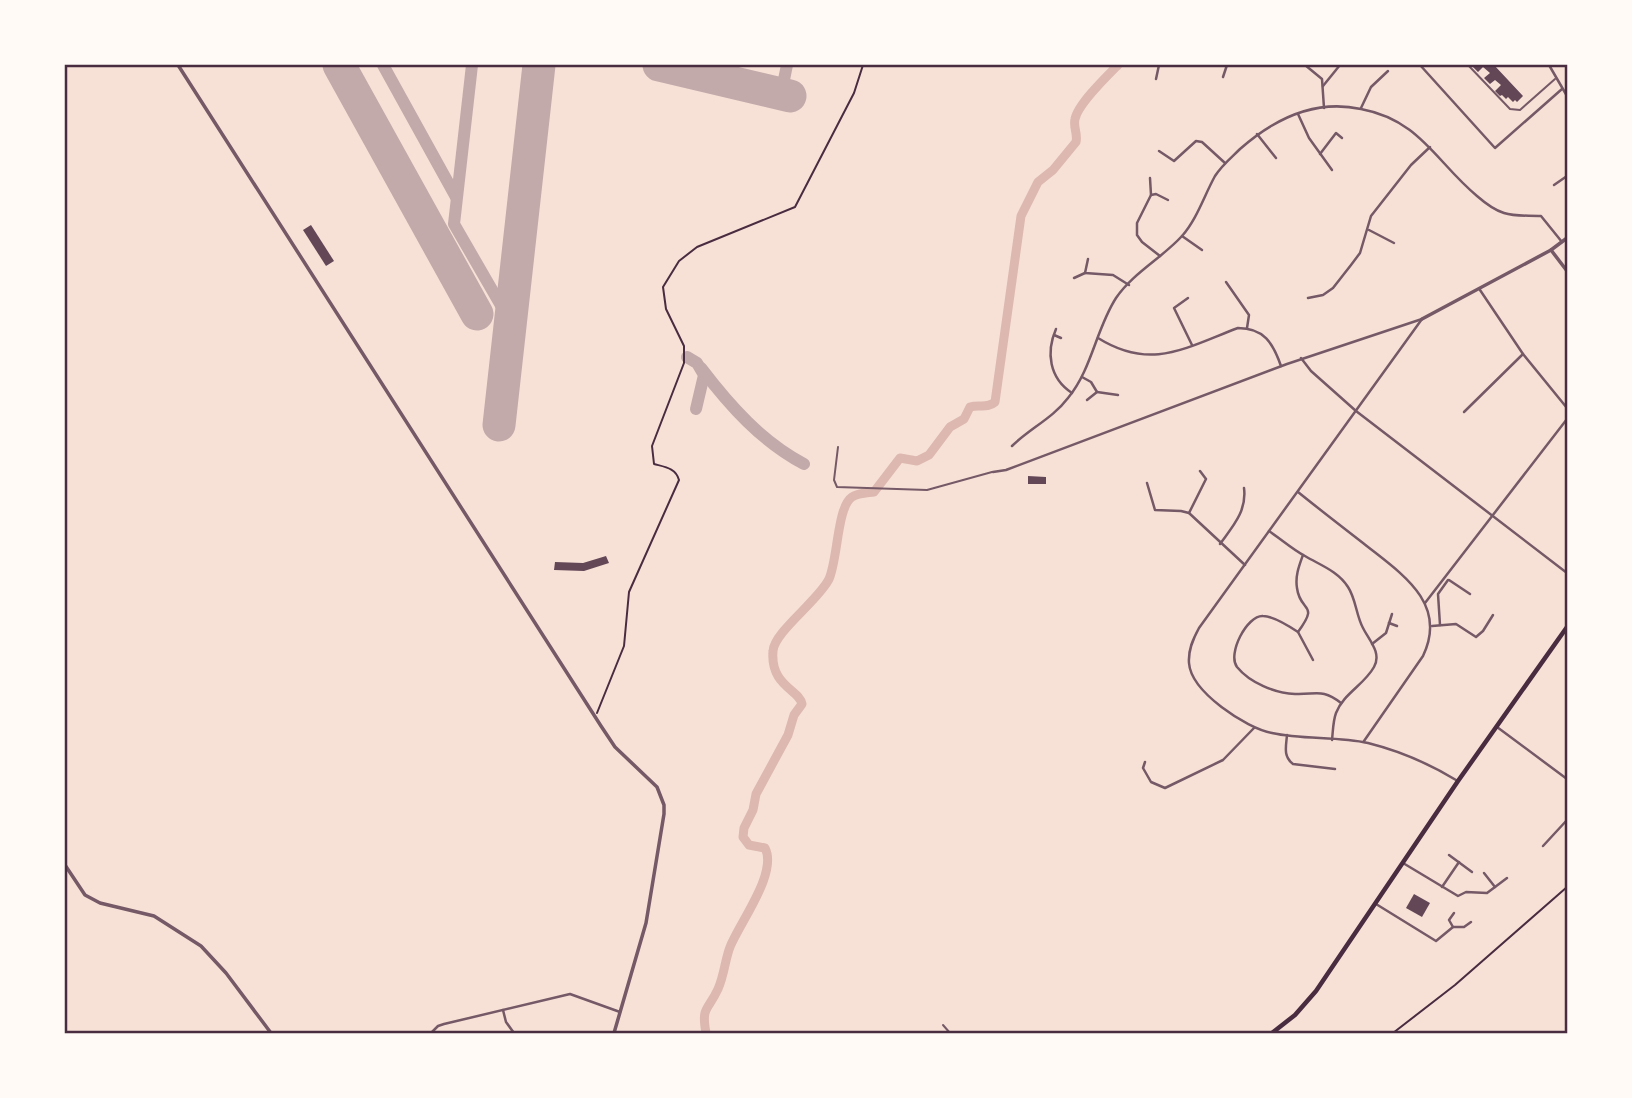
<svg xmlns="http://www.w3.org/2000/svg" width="1632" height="1098" font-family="Rubik,sans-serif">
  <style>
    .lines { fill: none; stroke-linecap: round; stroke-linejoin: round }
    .river { stroke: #dcb8b0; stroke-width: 9 }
    .taxiway { stroke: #c3aaaa; stroke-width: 12 }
    .runway { stroke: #c3aaaa; stroke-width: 33 }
    .building { fill: #644757 }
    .path { stroke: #4a2c40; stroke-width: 2 }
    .service { stroke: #755966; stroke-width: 2 }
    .minor { stroke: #755966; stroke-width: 2.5 }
    .tertiary { stroke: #755966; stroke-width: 3.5 }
    .primary { stroke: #4a2c40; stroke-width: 4.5 }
    .neatline { fill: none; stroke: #4a2c40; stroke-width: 2.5 }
  </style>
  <rect width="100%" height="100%" fill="#f7e1d7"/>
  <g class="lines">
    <!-- river -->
    <path class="river" d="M 706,1033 C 701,1006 708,1011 718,989 C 724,976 725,960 730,947 C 740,922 778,873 765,848 L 749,845 L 743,837 L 744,828 L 753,810 L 756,794 L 788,735 L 794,715 L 802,704 C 800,690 770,686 773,651 C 774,632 819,600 829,579 C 838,559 837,507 852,497 C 858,493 867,493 874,492 L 900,458 L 917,461 L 929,455 L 950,427 L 964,419 L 970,407 C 979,404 987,409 995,402 L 1021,216 L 1038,182 L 1053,170 L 1076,142 C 1078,134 1073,127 1075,119 C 1078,104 1107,76 1118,65"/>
    <!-- taxiway -->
    <g class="taxiway">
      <polyline points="383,65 456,197"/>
      <polyline points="472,65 454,224 510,321"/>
      <polyline points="663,66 663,65"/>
      <polyline points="781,94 787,65"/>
      <polyline points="687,357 697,363 704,375 696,409"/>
      <path d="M 701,368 C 730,406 761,441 804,464"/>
    </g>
    <!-- runway -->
    <g class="runway">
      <polyline points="339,65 477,314"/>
      <polyline points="659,65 790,96"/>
      <polyline points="499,425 539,65"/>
    </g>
  </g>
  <!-- building -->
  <g class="building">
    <polygon points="1471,65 1494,65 1523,96 1517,102 1515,100 1513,102 1508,97 1506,99 1502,95 1500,96 1495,91 1501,85 1495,80 1490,84 1484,78 1490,73 1483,67 1478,72"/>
    <polygon points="311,225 334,261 326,266 303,230"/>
    <polygon points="1028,476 1046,477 1046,484 1028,484"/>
    <polygon points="606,556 609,563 584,571 554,570 555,562 583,563"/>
    <polygon points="1414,894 1430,903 1422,917 1406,908"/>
  </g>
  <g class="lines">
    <!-- path -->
    <g class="path">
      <path d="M 597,713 L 624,646 L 629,592 L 679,480 C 676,468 665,467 654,464 L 652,446 L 684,363 L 684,346 L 666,309 L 663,287 L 679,261 L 697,247 L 795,207 L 854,93 L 863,65"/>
      <polyline points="1393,1033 1455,985 1567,887"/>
    </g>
    <!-- service -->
    <g class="service">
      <polyline points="1468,65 1510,109 1520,110 1555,79"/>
      <polyline points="838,447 834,480 837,487 927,490 992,472"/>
      <polyline points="943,1025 950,1033"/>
    </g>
    <!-- minor -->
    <g class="minor">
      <polyline points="1305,65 1322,79 1324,108"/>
      <polyline points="1420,65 1495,148 1562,89"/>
      <polyline points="1549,65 1567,96"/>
      <polyline points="1223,77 1227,65"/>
      <polyline points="1156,79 1159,65"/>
      <polyline points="1323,86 1340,65"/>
      <polyline points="1361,108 1371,87 1388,71"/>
      <polyline points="1298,114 1309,138 1332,170"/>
      <polyline points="1257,134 1276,158"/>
      <polyline points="1159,151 1174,161 1196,141 1202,142 1225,163"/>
      <polyline points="1320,154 1336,133 1342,138"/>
      <polyline points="1150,178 1151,195 1137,223 1137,235 1142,242 1160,256"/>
      <polyline points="1554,185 1567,176"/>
      <polyline points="1151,195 1156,194 1168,200"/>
      <polyline points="1369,230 1394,243"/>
      <polyline points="1182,236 1202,250"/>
      <polyline points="1088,259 1085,273 1113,275 1129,285"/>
      <polyline points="1074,278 1085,273"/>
      <polyline points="1226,282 1249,315 1247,328"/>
      <polyline points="1480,290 1523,354 1567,408"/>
      <polyline points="1188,298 1174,308 1192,345"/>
      <polyline points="1308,298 1323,295 1333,288 1351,265 1360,253 1371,216 1411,165 1430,147"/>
      <path d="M 1422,319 L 1199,628 C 1193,639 1188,650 1189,663 C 1191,692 1246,728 1272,733 C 1303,740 1337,736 1368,743 C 1400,751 1428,763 1456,780"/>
      <path d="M 1056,329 C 1046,352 1049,378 1072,393"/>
      <polyline points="1054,335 1061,338"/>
      <path d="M 1098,338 C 1151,371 1185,348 1238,328 C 1264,328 1273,343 1281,366"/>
      <polyline points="1301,358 1311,371 1356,411 1567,573"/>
      <polyline points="1082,377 1091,382 1097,392 1087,400"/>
      <polyline points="1097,392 1118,395"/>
      <polyline points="1464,412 1523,354"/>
      <path d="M 1012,446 C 1029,429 1053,418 1068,398 C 1092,369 1096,329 1116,298 C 1133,273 1162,258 1182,236 C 1197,219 1204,196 1215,176 C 1222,165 1231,158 1240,149 C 1274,119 1315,99 1361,109 C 1420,120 1436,162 1477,196 C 1485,203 1494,210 1504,213 C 1516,217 1529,215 1541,216 L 1562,242"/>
      <polyline points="993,472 1006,470 1287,364 1422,319"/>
      <polyline points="1147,483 1155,510 1181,511 1189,513 1245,565"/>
      <path d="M 1298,492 C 1319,509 1341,526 1363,543 C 1399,572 1449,602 1423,656 L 1364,741"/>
      <polyline points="1189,513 1206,479 1200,471"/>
      <path d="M 1269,531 C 1281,539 1292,549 1305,556 C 1320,565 1338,571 1348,587 C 1356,599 1356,615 1363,628 C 1369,640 1382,653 1374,667 C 1364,685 1343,694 1336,713 C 1333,721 1333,731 1332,740"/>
      <path d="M 1220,544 C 1233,526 1247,511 1244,488"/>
      <path d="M 1303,555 C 1299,566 1295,576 1297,588 C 1300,613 1320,602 1298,632 C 1289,626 1274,616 1263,616 C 1247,615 1227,654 1237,667 C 1250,683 1275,693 1295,694 C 1316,695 1322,688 1341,703"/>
      <polyline points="1449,580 1470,594"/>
      <polyline points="1425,603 1567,419"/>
      <polyline points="1389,623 1397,626"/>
      <polyline points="1440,625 1438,594 1448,580"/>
      <polyline points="1432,626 1456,624 1476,637 1483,631 1493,615"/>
      <polyline points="1298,632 1313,660"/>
      <polyline points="1372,644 1386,633 1392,614"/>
      <polyline points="1497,727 1567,779"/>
      <path d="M 1287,735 C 1286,747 1283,756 1293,764 L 1335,769"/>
      <polyline points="1145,762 1143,768 1151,782 1165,788 1223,760 1254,728"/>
      <polyline points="1543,846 1567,820"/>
      <polyline points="1449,855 1472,872"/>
      <polyline points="1403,863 1458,896 1466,892 1487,893 1507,878"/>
      <polyline points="1484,873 1495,887"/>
      <polyline points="1442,887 1459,862"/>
      <polyline points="1376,904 1436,941 1453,927"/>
      <polyline points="1454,913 1449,920 1453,927 1464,927 1471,922"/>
      <polyline points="503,1010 506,1022 514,1033"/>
      <polyline points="431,1033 438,1026 444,1024 570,994 620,1012"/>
    </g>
    <!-- tertiary -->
    <g class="tertiary">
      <polyline points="178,65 601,726 615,747 657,787 664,805 664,814 646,923 614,1033"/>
      <polyline points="1551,250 1567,271"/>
      <polyline points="1422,319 1551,250 1567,238"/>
      <polyline points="65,865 85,895 100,903 154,916 201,946 226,973 271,1033"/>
    </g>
    <!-- primary -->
    <polyline class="primary" points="1272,1033 1295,1015 1316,991 1458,781 1567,627"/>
  </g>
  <!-- border -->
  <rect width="1632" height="1098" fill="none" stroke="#fffaf5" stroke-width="133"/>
  <rect x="66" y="66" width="1500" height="966" class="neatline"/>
</svg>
